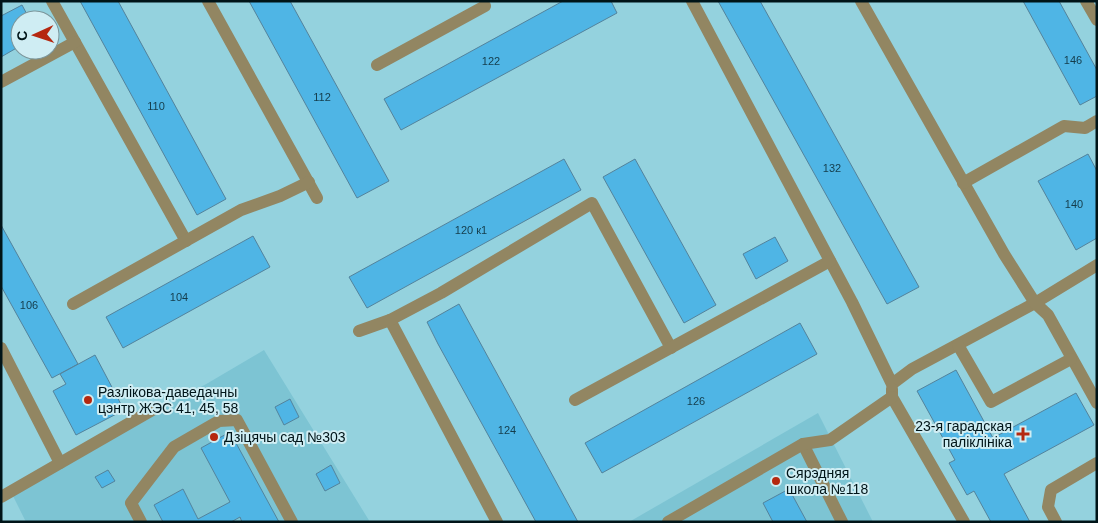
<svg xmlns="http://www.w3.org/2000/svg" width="1098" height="523" font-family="Arial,sans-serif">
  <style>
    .built { fill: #7dc4d3 }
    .building { fill: #4fb5e5; stroke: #53839c }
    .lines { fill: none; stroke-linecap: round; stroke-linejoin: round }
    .minor { stroke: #928662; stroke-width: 12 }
    .poi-dot { fill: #b52810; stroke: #cfedf3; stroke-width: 2 }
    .labels { text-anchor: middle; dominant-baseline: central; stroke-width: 4; stroke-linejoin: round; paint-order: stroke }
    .number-label { font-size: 11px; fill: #143c4b }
    .poi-label { font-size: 14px; fill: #001418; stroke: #cfedf3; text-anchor: start }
  </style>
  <rect width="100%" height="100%" fill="#94d2de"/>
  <!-- built -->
  <g class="built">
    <polygon points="264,350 370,522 26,522 11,492 208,383"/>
    <polygon points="818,413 873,522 629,522"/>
  </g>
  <!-- building -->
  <g class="building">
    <polygon points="80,1 118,1 226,199 197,215"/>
    <polygon points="249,1 290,1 389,181 357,198"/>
    <polygon points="563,1 611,1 617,13 401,130 384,99"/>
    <polygon points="718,1 760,1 919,287 887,304"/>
    <polygon points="1023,1 1059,1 1097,70 1097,96 1080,105"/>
    <polygon points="22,5 30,20 20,20 20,46 1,57 1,16"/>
    <polygon points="1088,154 1097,171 1097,238 1076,250 1038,181"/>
    <polygon points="564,159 581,190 367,308 349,277"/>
    <polygon points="635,159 716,305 684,323 603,177"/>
    <polygon points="1,225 78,364 52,378 1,286"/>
    <polygon points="253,236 270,267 123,348 106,317"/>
    <polygon points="775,237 788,261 756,279 743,254"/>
    <polygon points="459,304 578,522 536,522 438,344 427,322"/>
    <polygon points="800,323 817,354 602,473 585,443"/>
    <polygon points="95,355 124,410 76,435 53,391 66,384 60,374"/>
    <polygon points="956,370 993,438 1076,393 1094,425 1004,474 1030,522 991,522 974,491 967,495 949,463 955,460 917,391"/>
    <polygon points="290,399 299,417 284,425 275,407"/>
    <polygon points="230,432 279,522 242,522 240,517 231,522 163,522 154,505 183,489 198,519 230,502 201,448"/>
    <polygon points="331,465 340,483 325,491 316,474"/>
    <polygon points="108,470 115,481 102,488 95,477"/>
    <polygon points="789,489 807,522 773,522 763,503"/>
  </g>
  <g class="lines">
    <!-- minor -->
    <g class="minor">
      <polyline points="52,1 186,241"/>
      <polyline points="208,1 317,198"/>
      <polyline points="692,1 852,302 892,384 912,369 1035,303 1097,265"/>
      <polyline points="861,1 1004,254 1035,303 1048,315 1097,403"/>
      <polyline points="1086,1 1097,20"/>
      <polyline points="377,65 485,6"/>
      <polyline points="1,82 75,42"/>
      <polyline points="963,183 1064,126 1085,128 1097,121"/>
      <polyline points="73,304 241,210 280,196 309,182"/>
      <polyline points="390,320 497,522"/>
      <polyline points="359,331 390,320 441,293 592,203 671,348"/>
      <polyline points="958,345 991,402 1071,359"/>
      <polyline points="1,348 60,463"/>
      <polyline points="892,389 892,397 964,522"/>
      <polyline points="575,400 830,261"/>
      <polyline points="803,444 842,522"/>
      <polyline points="1,497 154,409"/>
      <polyline points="141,522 131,503 174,447 219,421 237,420 292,522"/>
      <polyline points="668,522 803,444 830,440 892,397"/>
      <polyline points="1056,522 1048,507 1051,490 1097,463"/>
    </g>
  </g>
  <!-- markers -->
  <g class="poi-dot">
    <circle cx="88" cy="400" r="5"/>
    <path d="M1020.5 426.5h5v5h5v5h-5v5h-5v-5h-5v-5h5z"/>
    <circle cx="214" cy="437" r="5"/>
    <circle cx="776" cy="481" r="5"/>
  </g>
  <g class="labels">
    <!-- number labels -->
    <g class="number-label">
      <text x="1073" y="60">146</text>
      <text x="491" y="61">122</text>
      <text x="322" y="97">112</text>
      <text x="156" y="106">110</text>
      <text x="832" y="168">132</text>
      <text x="1074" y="204">140</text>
      <text x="471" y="230">120 к1</text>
      <text x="179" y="297">104</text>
      <text x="29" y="305">106</text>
      <text x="696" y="401">126</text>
      <text x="507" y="430">124</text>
    </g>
    <!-- poi labels -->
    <g class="poi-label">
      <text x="98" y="392">Разлікова-даведачны<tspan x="98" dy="16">цэнтр ЖЭС 41, 45, 58</tspan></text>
      <text x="1012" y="426" text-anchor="end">23-я гарадская<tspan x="1012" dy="16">паліклініка</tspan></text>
      <text x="224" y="437">Дзіцячы сад №303</text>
      <text x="786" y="473">Сярэдняя<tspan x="786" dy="16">школа №118</tspan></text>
    </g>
  </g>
  <!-- border -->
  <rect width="1098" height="523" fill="none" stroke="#001418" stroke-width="5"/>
  <!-- north arrow -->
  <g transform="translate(35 35) rotate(267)"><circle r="24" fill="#cfedf3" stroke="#7c969b"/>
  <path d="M0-4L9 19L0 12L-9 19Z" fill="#b52810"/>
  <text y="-8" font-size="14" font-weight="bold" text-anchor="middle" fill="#001418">С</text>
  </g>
</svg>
